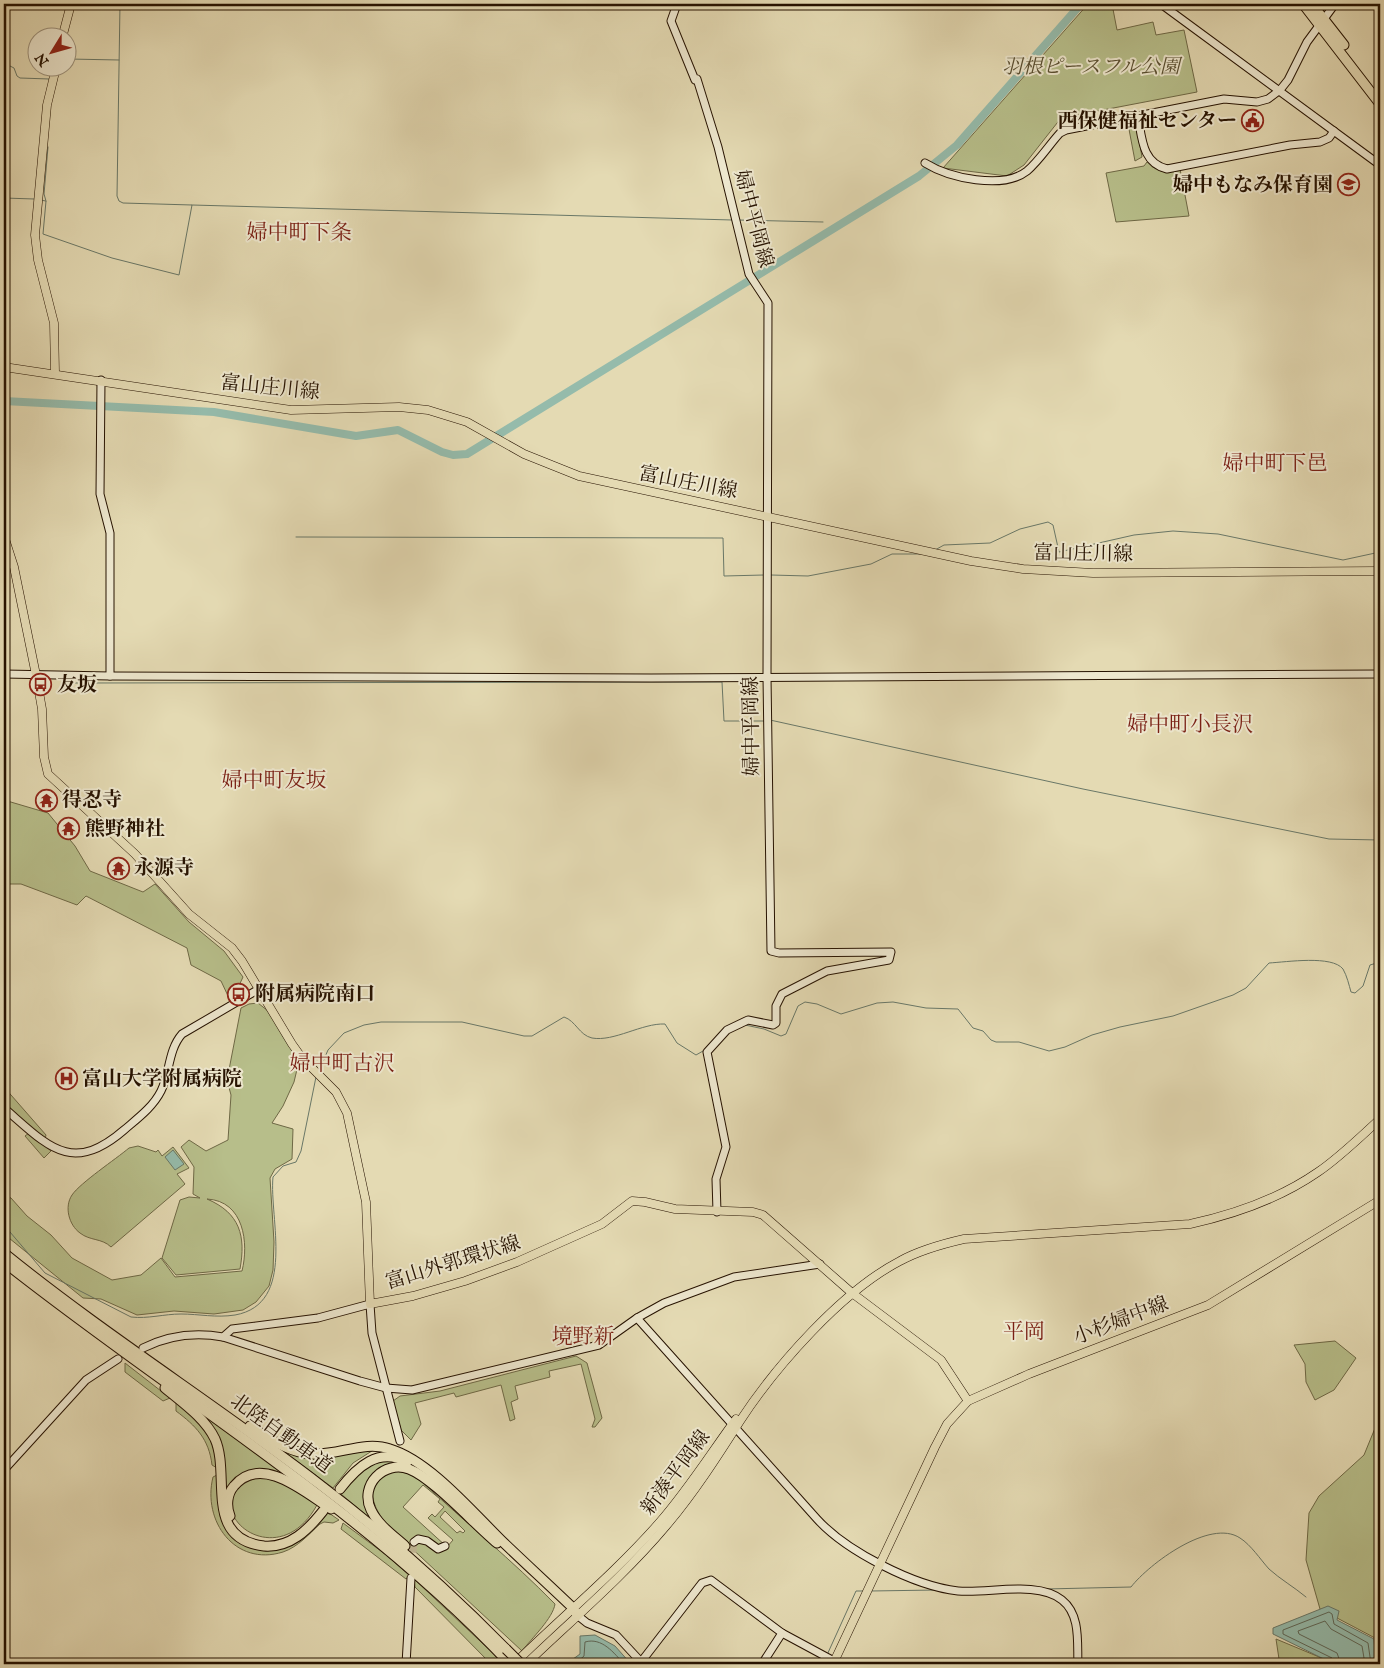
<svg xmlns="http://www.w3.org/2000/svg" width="1384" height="1668" font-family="'IM FELL English','Noto Serif JP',serif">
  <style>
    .green { fill: #b7be8a; stroke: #6e6845; fill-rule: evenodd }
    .water { fill: #95bbab; stroke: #697767 }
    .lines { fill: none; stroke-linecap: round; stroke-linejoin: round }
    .shore { stroke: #5e6656; stroke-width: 1 }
    .stream { stroke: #697767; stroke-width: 1 }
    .river { stroke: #95bbab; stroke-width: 8 }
    .secondary-tunnel { stroke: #beb28f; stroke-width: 7; stroke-dasharray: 7 3.5; stroke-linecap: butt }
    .secondary-casing { stroke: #261200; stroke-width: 9 }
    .primary-casing { stroke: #261200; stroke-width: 9 }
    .highway-casing { stroke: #261200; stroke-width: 11 }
    .secondary { stroke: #ede7ce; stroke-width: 7 }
    .primary { stroke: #e4dab3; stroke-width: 8 }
    .highway { stroke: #e4dab3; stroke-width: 9 }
    .highway-bridge-casing { stroke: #261200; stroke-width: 11; stroke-linecap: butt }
    .highway-bridge { stroke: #e4dab3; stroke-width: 9 }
    .labels { text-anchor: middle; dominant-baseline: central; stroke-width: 4; stroke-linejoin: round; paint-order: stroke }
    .park-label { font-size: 20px; font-style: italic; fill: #594e30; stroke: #ede7ce }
    .poi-label { font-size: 20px; font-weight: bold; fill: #261200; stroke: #ede7ce; text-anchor: start }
    .street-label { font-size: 20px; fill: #261200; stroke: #ede7ce }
    .neighbourhood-label { font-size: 21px; fill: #7a1f14; stroke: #ede7ce }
  </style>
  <rect width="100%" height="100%" fill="#e4dab3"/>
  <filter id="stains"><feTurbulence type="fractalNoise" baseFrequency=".004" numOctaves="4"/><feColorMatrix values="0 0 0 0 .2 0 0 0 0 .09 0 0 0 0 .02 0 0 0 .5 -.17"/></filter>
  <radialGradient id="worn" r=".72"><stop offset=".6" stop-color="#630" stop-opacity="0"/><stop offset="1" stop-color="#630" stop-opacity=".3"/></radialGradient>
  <!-- green -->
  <g class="green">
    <polygon points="1088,4 1112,4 1117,30 1153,22 1156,35 1184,30 1197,92 1061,118 1024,165 1007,176 943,168"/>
    <polygon points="1136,123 1142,157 1135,161 1128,124"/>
    <path d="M 1147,162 C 1158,173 1165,173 1180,169 L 1189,216 L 1116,222 L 1106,173 L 1144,166 Z"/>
    <polygon points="4,800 48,813 75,846 90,871 143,892 155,884 189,922 224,951 243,977 236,992 229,998 221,981 191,965 187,948 86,896 77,905 21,884 4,884"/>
    <path d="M 258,1003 L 268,1011 L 299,1061 L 294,1082 L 283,1106 L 272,1123 L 293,1129 L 292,1159 L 275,1169 L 270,1178 L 274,1242 L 273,1270 L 269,1286 L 256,1302 L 243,1310 L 214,1314 L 174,1311 L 137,1315 L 101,1299 L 83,1298 L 4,1234 L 4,1195 L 11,1198 L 27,1216 L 51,1235 L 72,1258 L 112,1280 L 141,1275 L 161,1258 L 175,1277 L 242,1271 C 249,1243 244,1201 207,1199 C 240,1213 246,1236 240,1269 L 176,1275 L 162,1258 L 180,1200 L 189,1197 L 200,1198 L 193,1194 L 194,1167 L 181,1147 L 189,1140 L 206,1151 L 228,1140 L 231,1095 L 227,1080 L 241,1008 L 249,1004 Z"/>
    <polygon points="4,1087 46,1135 45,1139 4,1104"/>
    <polygon points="29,1133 51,1151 44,1158 25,1136"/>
    <path d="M 138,1146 L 156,1152 L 158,1150 L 162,1156 L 173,1147 L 189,1168 L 177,1174 L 185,1184 L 111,1247 C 102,1238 90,1241 80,1233 C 69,1225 64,1207 72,1195 C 80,1183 116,1159 129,1148 Z"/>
    <polygon points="1335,1341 1356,1358 1334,1390 1315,1400 1306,1382 1305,1364 1294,1345"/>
    <polygon points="576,1356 587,1363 602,1418 595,1427 592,1427 595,1419 581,1364 549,1371 550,1377 515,1386 518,1399 511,1402 515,1419 510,1421 501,1385 456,1397 454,1393 415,1403 421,1424 411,1440 401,1430 393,1401 400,1396 440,1391"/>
    <polygon points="125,1363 170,1398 163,1401 125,1372"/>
    <path d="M 176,1402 C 201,1421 214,1435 217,1468 L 212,1465 C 209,1439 196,1426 176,1411 Z"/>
    <polygon points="192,1407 298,1484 250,1472 225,1496 224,1459"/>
    <polygon points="1380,1416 1380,1664 1378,1664 1375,1638 1320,1609 1306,1560 1309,1513 1319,1496 1364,1455"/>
    <polygon points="276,1446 294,1453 375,1449 353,1463 333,1488"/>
    <path d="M 385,1460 L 399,1462 L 368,1485 L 379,1526 L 341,1494 C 355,1477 362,1467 385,1460 Z"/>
    <path d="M 399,1471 L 409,1474 L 421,1481 C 466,1523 512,1560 555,1604 C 553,1618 532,1638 522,1651 L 392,1530 C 372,1510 358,1477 399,1471 ZM 423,1485 L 440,1499 L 438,1502 L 444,1507 L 435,1517 L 432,1514 L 428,1518 L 453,1540 L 447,1547 L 403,1507 ZM 445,1511 L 465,1531 L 463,1533 L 460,1531 L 457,1533 L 440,1517 Z"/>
    <path d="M 217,1475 L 219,1509 L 221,1517 L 233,1533 L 273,1550 L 291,1545 L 326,1511 L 339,1520 L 333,1523 L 324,1522 L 320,1524 C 309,1534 298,1547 283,1552 C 235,1567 202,1521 213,1477 Z"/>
    <path d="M 259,1477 C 281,1480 299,1492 317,1505 C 274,1583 186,1500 259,1477 Z"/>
    <polygon points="343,1523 385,1554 410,1576 406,1579 341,1529"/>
    <polygon points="414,1579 496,1656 498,1661 490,1663 415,1587"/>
    <polygon points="1276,1639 1336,1664 1284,1664 1279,1659"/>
  </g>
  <!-- water -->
  <g class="water">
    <polygon points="173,1150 184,1164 175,1170 165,1157"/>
    <polygon points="1328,1606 1339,1611 1337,1620 1374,1639 1376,1664 1334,1664 1273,1634 1273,1628"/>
    <polygon points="595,1635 615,1646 631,1664 571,1664 569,1662 580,1654 580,1636"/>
  </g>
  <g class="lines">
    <!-- shore -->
    <g class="shore">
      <path d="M 575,1664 L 584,1656 L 585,1642 C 602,1637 614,1653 624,1664"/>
      <polyline points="1335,1664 1332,1658 1283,1634 1283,1630 1329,1612 1332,1614 1334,1624 1368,1643 1371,1664"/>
      <polyline points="1341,1664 1337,1653 1299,1634 1298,1631 1325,1621 1331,1629 1362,1646 1365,1664"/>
    </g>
    <!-- stream -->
    <g class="stream">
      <polyline points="68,59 119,60"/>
      <polyline points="4,63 14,68 17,76 20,78 49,79"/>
      <polyline points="56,80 61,68"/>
      <polyline points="4,198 34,199"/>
      <polyline points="40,200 46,201 43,234 112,258 179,275 192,205 123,203 119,201 117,196 120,4"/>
      <polyline points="46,201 44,194 48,147"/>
      <polyline points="192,205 732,220"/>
      <polyline points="738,220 823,222"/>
      <polyline points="296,537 723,538 724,576 764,575"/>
      <polyline points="935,550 944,545 990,543 1020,529 1048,522 1053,525 1059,552 1134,535 1173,531 1218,534 1343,560 1380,552"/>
      <polyline points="771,575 808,576 871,564 892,554 923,554"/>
      <polyline points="68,679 73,683 81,683 722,682 724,721 764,721"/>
      <polyline points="770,720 1083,789 1329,839 1380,840"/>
      <path d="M 745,1025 L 764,1029 L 781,1036 L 786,1034 L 798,1006 L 805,1002 L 817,1004 L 841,1014 L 877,1003 L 893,1002 L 926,1008 L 958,1009 L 973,1028 L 983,1031 L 991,1040 L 996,1042 L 1019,1042 L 1049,1051 L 1065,1047 L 1092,1035 L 1120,1027 L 1173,1016 L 1233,995 L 1246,988 L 1269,963 C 1287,962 1332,955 1343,969 C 1347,976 1349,985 1351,992 L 1355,993 L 1363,986 L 1370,965 L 1380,962"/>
      <path d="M 319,1071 L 328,1050 L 344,1033 L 364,1025 L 381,1022 L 462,1022 L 524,1036 L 532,1036 L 564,1017 C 576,1021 579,1035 592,1038 C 614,1042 642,1023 665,1024 L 677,1043 L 696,1055 L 703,1051 L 715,1038"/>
      <path d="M 4,1225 L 45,1273 L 131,1317 C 148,1319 164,1314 181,1314 C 199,1314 216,1318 235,1315 C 297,1304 269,1218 273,1177 L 283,1166 L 296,1162 L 301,1151 L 316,1077"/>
      <path d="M 1046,1589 L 1131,1587 C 1149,1564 1210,1518 1240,1538 C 1251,1545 1260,1559 1269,1569 C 1280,1579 1294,1587 1306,1597"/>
      <polyline points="871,1591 937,1590"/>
      <polyline points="827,1655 856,1591 864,1591"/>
      <polyline points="538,1664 543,1664"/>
      <polyline points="824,1664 826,1659"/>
    </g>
    <!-- river -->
    <polyline class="river" points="4,401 214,412 356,436 398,430 442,452 453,455 467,454 919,176 957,145 1081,4"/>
    <!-- secondary-tunnel -->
    <polyline class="secondary-tunnel" points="412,1563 414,1542"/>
    <defs>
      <g id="secondary">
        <polyline points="677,4 671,21 695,80 697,79 718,147 749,274 768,303 767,677 771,951 779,953 891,952 889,960 827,971 782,994 776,1006 776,1023 773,1025 748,1020 727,1030 707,1052 726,1147 716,1179 717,1212"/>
        <polyline points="1161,4 1380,165"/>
        <path d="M 1138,117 C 1142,138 1142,163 1167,169 L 1290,145 L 1320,142 L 1329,138 L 1334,131"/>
        <path d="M 925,163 C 949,178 1003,190 1027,171 C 1039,161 1049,145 1060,133 L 1066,130 L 1224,99 L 1257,102 L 1268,99 L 1280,90 L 1288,80 L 1307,42 L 1335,4"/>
        <polyline points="101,380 100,494 110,533 110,676"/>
        <polyline points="4,674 110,676 651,678 1380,674"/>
        <path d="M 4,1108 C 47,1145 71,1176 124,1130 C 138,1118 153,1107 161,1091 C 170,1073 168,1050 182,1034 L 259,989"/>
        <path d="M 637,1318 L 817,1519 C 846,1551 914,1586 958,1591 C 988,1594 1038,1580 1062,1600 C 1081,1615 1077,1643 1078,1664"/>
        <polyline points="223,1337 360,1381 386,1388 412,1390 599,1345 637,1318 664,1303 734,1277 820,1264"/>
        <path d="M 143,1348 C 169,1335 195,1332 223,1337 L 232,1329 L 318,1318 L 370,1304 L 372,1333 L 400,1441"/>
        <polyline points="4,1470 86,1380 118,1359"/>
        <polyline points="414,1542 418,1539 427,1541 438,1549 445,1546"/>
        <polyline points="577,1615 587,1623 616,1635 643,1664"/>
        <polyline points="641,1662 702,1583 711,1580 782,1633 834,1661"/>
        <polyline points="406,1664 411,1578"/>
        <polyline points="762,1664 782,1633"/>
      </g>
      <g id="primary">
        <polyline points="62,38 71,4"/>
        <polyline points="4,367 291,410 399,407 428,410 467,422 524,454 579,476 971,561 1023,569 1093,573 1380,571"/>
        <polyline points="55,373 54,323 38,260 35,235 47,105 56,68"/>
        <polyline points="4,536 14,567 36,675 42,709 44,757 48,774 135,854 189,914 232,948 242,961 292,1044 302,1058 336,1092 347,1113 366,1202 370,1304 413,1296 465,1281 517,1262 602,1224 632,1201 645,1202 675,1209 753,1212 763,1215 852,1293 941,1360 968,1401"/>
        <path d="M 515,1663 C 563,1616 615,1573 659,1523 C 688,1490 711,1453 736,1419"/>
        <path d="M 526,1664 C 573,1619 624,1576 666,1526 C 694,1493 717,1457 740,1421 C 776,1366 842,1291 900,1261 C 920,1250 942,1244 964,1239 L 1190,1224 C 1236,1214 1279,1199 1318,1172 C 1340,1157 1360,1137 1380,1119"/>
        <polyline points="833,1664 935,1447 947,1424 968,1401 1029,1374 1208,1305 1380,1200"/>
      </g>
      <g id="highway">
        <polyline points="1303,4 1380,104"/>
        <polyline points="1312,4 1344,45"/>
        <path d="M 4,1253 C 105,1335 215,1404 319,1484 C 385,1534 448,1590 506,1649"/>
        <path d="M 4,1262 C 173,1396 361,1506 510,1664"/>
        <path d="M 165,1388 C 183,1403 205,1418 215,1439 C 231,1475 203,1539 264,1546 C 290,1548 308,1530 323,1511"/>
        <path d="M 250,1426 C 269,1438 289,1453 312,1454 C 338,1456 364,1440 390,1449 C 430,1461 474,1514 504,1543 C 527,1565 550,1586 573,1608 L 577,1615"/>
        <path d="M 340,1489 C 357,1467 378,1447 407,1462"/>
        <path d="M 230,1516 C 226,1506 227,1494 234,1486 C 261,1453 306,1493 331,1509"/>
        <path d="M 405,1546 C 394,1536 378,1525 371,1510 C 359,1485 384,1460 409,1469 C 433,1478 475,1525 497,1543"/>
      </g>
    </defs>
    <!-- secondary casing -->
    <use href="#secondary" class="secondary-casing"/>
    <!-- primary casing -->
    <use href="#primary" class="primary-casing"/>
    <!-- highway casing -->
    <use href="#highway" class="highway-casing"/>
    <!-- secondary -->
    <use href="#secondary" class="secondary"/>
    <!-- primary -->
    <use href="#primary" class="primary"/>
    <!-- highway -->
    <use href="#highway" class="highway"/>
    <defs>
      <polyline id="highway-bridge" points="506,1649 521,1664"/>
    </defs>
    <!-- highway-bridge casing -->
    <use href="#highway-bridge" class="highway-bridge-casing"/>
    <!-- highway-bridge -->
    <use href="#highway-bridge" class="highway-bridge"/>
  </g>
  <!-- icons -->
  <defs>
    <symbol id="civic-ring" viewBox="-11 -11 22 22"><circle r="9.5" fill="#ede7ce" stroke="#8f2418" stroke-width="1.5"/><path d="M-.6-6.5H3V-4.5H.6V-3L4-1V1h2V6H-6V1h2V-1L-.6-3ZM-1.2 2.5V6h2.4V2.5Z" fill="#8f2418"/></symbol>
    <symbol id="school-ring" viewBox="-11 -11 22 22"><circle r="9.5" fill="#ede7ce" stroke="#8f2418" stroke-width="1.5"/><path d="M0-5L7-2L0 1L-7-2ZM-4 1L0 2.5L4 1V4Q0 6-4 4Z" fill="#8f2418"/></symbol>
    <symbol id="bus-ring" viewBox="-11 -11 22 22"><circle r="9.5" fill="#ede7ce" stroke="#8f2418" stroke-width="1.5"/><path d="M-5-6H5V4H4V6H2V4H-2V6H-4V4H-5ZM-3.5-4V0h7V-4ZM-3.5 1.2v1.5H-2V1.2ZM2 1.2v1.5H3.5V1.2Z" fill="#8f2418"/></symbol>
    <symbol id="temple-ring" viewBox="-11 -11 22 22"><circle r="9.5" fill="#ede7ce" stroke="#8f2418" stroke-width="1.5"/><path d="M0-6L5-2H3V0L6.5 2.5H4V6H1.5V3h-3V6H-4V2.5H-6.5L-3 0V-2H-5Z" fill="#8f2418"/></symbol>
    <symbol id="hospital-ring" viewBox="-11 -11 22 22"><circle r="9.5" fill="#ede7ce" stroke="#8f2418" stroke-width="1.5"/><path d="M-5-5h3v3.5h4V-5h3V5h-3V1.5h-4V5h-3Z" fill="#8f2418"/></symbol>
  </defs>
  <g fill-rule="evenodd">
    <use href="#civic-ring" x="1240" y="108" width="25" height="25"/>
    <use href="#school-ring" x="1336" y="172" width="25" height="25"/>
    <use href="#bus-ring" x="28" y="672" width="25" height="25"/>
    <use href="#temple-ring" x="34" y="788" width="25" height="25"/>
    <use href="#temple-ring" x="56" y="816" width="25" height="25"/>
    <use href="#temple-ring" x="106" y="856" width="25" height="25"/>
    <use href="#bus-ring" x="226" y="982" width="25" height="25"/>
    <use href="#hospital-ring" x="54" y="1066" width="25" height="25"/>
  </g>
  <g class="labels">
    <!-- park labels -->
    <g class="park-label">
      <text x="1091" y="67">羽根ピースフル公園</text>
    </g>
    <!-- poi labels -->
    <g class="poi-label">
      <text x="1237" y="121" text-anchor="end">西保健福祉センター</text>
      <text x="1333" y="185" text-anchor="end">婦中もなみ保育園</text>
      <text x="57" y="685">友坂</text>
      <text x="62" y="800">得忍寺</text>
      <text x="85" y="829">熊野神社</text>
      <text x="134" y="868">永源寺</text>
      <text x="255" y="994">附属病院南口</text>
      <text x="82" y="1079">富山大学附属病院</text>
    </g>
    <!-- street labels -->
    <g class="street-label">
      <text transform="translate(753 219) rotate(75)">婦中平岡線</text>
      <text transform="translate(270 388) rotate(6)">富山庄川線</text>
      <text transform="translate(688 483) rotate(11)">富山庄川線</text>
      <text transform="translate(1083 554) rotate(1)">富山庄川線</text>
      <text transform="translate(752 726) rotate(-91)">婦中平岡線</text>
      <text transform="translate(453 1263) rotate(-17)">富山外郭環状線</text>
      <text transform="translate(1121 1321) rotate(-21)">小杉婦中線</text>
      <text transform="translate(281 1434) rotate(36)">北陸自動車道</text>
      <text transform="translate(676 1473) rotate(-53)">新湊平岡線</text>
    </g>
    <!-- neighbourhood labels -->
    <g class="neighbourhood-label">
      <text x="299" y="233">婦中町下条</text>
      <text x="1275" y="464">婦中町下邑</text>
      <text x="1190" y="725">婦中町小長沢</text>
      <text x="274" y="781">婦中町友坂</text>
      <text x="342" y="1064">婦中町古沢</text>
      <text x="1024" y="1332">平岡</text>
      <text x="583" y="1337">境野新</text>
    </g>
  </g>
  <!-- margin -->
  <rect width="1384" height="1668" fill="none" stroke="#e4dab3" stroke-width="20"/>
  <rect x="5" y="5" width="1374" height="1658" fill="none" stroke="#261200" stroke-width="2.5"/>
  <rect x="10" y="10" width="1364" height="1648" fill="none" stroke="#261200"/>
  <!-- north arrow -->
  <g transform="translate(52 52) rotate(233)"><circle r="24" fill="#ede7ce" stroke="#9d927c"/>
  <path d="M0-4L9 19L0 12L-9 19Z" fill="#8f2418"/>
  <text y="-8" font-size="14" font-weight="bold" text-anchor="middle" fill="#261200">N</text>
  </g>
  <rect width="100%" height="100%" filter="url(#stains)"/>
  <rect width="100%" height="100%" fill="url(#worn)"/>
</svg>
